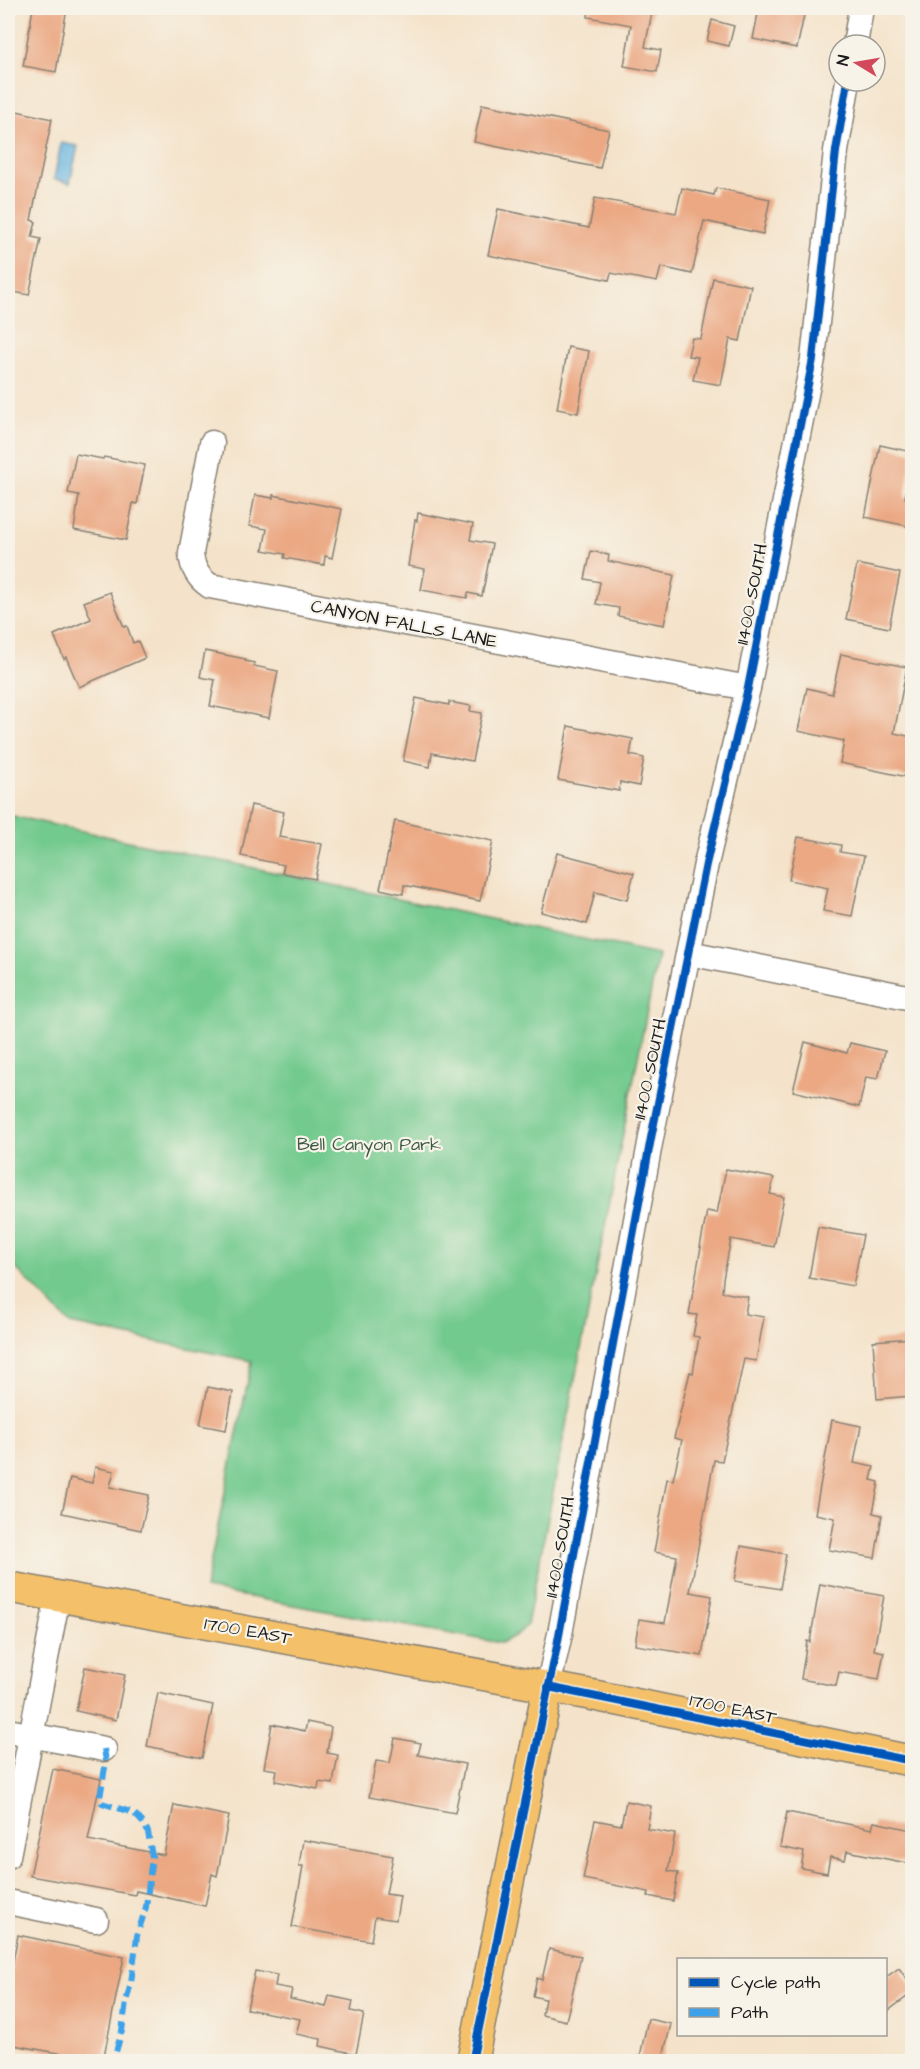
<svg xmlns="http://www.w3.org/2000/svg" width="920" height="2069" font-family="'Architects Daughter',sans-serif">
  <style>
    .green { fill: #73ca8f; stroke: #487356; stroke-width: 1.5 }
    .water { fill: #65b4df; stroke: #40687e; stroke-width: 1.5 }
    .building { fill: #eba883 }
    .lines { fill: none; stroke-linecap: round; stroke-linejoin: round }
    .minor-casing { stroke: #888073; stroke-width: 27 }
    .major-casing { stroke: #888073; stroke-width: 33 }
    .minor { stroke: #fff; stroke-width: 24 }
    .major { stroke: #f4c16a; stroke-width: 30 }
    .quiet { stroke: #3da2ea; stroke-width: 6; stroke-dasharray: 12 6; stroke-linecap: butt }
    .cycleway-casing { stroke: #f7f3e8; stroke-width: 11 }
    .cycleway { stroke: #0057b8; stroke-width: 8 }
    .labels { text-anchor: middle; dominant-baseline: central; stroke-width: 4.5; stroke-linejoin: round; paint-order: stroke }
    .street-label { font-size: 18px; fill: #1c1c1c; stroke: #f7f3e8 }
    .park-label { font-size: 18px; fill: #3a5944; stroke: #f7f3e8 }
  </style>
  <rect width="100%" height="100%" fill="#f7f3e8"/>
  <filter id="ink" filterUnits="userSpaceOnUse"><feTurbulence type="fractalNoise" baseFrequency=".0167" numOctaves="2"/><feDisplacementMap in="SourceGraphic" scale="12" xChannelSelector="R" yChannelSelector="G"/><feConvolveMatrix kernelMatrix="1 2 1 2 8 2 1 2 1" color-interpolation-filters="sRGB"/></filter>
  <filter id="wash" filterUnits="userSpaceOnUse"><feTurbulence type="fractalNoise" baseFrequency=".008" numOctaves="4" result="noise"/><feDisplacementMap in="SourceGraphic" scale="24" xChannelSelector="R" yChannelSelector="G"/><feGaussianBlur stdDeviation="1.35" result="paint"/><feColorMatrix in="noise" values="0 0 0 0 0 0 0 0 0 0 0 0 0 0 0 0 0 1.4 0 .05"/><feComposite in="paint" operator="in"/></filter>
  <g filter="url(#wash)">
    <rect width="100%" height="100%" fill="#f4e3ca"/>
    <!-- green -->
    <polygon class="green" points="8,815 658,955 527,1625 517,1635 501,1643 205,1589 252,1361 70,1324 8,1260"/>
    <!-- water -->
    <polygon class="water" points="61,143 78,146 70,183 54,179"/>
    <g id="blocks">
      <!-- building -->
      <g class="building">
        <polygon points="33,8 67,8 56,72 23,66"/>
        <polygon points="589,8 653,8 645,47 661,50 657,72 624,66 631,25 588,17"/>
        <polygon points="759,8 789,8 805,11 797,48 753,39"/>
        <polygon points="712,20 734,26 729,46 707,41"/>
        <polygon points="482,104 609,130 600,168 474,142"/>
        <polygon points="8,109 52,119 31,220 36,222 32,237 41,239 29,295 8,291"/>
        <polygon points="682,188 714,195 716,188 770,199 763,234 704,221 692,274 661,267 657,282 611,273 609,280 488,255 498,209 589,228 595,198 676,213"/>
        <polygon points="713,278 751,286 740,341 730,339 721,385 693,380 698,357 688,356 692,338 701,339"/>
        <polygon points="568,347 589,351 578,413 557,409"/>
        <polygon points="880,445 912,452 905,498 912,499 912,527 865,517"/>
        <polygon points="76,454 103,459 104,457 145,465 137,504 133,503 126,540 74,530 79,495 68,493"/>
        <polygon points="255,495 273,498 273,495 342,509 332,558 325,556 324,565 284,558 285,554 263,550 267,529 249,526"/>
        <polygon points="418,513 473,524 470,540 492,544 482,596 468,593 467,598 421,590 425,569 408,566 415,520 417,521"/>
        <polygon points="591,551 609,555 608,561 674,575 664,625 618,616 619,608 596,604 600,582 585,579"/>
        <polygon points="857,564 900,573 889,628 846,619"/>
        <polygon points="110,592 124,627 127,626 133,643 138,641 145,658 79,687 66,657 64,659 54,635 91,619 84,602"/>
        <polygon points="205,651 246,659 245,661 255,663 254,666 278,671 269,718 210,706 215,680 200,677"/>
        <polygon points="841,654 907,667 894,733 912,737 912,778 840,763 844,741 798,731 807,688 832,694"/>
        <polygon points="416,698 449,705 449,702 471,706 470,711 482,713 472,761 432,753 430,767 403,761"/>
        <polygon points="568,726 633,739 630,755 644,758 639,786 620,782 619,791 558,780"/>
        <polygon points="251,805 284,812 279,837 322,844 315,879 282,873 284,865 241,856"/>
        <polygon points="395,821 493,841 480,901 404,885 403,894 380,889"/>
        <polygon points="798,837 841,845 840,852 864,856 852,916 823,911 828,888 789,880"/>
        <polygon points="557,853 634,873 627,900 595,892 587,924 541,912"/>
        <polygon points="805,1042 847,1053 850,1043 885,1051 878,1079 866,1077 859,1107 793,1091"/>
        <polygon points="726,1169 774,1178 770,1194 784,1197 774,1247 731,1239 723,1279 722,1292 748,1297 745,1314 764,1317 756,1361 744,1359 722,1461 714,1460 690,1592 712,1596 702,1656 635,1645 639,1619 665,1623 677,1556 654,1552 667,1479 673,1480 682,1440 674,1438 690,1372 693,1373 699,1337 693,1336 697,1315 689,1314 701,1247 700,1247 707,1211 717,1213"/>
        <polygon points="818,1227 863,1235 853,1286 809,1278"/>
        <polygon points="912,1338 912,1396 877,1399 873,1341"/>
        <polygon points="208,1387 233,1392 226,1430 200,1425"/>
        <polygon points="832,1420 861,1426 854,1463 874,1467 871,1480 879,1482 873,1513 882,1515 875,1558 829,1550 835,1518 815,1514"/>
        <polygon points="95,1467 114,1471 110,1487 149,1495 141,1530 62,1513 70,1478 92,1483"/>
        <polygon points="741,1546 786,1554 780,1589 735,1581"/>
        <polygon points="820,1584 884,1596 874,1650 884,1652 879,1679 839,1672 836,1686 801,1679 807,1641 810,1642"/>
        <polygon points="85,1667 125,1675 116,1720 76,1711"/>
        <polygon points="158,1693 213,1705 202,1758 147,1746"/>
        <polygon points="307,1722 331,1727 327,1753 338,1755 333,1784 319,1782 318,1789 275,1781 277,1770 264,1768 272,1724 305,1731"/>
        <polygon points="395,1738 421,1743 418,1755 465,1764 455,1813 369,1797 376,1761 390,1763"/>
        <polygon points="53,1769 101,1779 88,1840 164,1855 174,1805 229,1816 217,1876 212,1874 205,1906 136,1891 135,1895 30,1876"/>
        <polygon points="626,1801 651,1806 647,1829 675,1834 668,1871 678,1873 673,1901 648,1896 649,1892 583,1879 595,1820 621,1825"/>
        <polygon points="787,1812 872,1829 874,1822 912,1830 912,1864 847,1851 845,1860 830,1857 827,1873 801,1868 804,1852 780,1847"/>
        <polygon points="303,1840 393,1856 386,1894 400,1896 396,1920 375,1917 371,1941 292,1927 303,1866 299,1866"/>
        <polygon points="18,1935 124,1957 103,2061 8,2044 8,1987"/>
        <polygon points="549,1949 581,1956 566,2021 542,2015 545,1999 533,1996 537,1978 542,1980"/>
        <polygon points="899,1968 912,1987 912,1993 885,2013 885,1978"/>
        <polygon points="255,1971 277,1975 275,1986 292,1989 290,1999 326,2007 329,1996 353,2001 351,2011 364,2014 356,2054 320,2046 321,2039 296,2034 300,2019 247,2009"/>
        <polygon points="648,2019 671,2024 662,2061 639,2061"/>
      </g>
    </g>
  </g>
  <g filter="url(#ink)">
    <use href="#blocks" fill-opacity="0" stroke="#888073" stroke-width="1.5"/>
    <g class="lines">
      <defs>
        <g id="minor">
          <polyline points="855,45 861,8"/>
          <path d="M 212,443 L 191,553 C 192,568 198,578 210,586 L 748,688"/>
          <polyline points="689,953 912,998"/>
          <polyline points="548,1687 560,1634 651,1138 706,864 748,688 813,359 836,151 848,81"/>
          <polyline points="8,1731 104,1749"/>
          <polyline points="8,1856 58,1596"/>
          <polyline points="8,1902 96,1920"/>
        </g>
        <g id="major">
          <polyline points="8,1587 592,1695 912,1761"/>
          <polyline points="472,2062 548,1687"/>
        </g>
      </defs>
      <!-- minor casing -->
      <use href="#minor" class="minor-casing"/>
      <!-- major casing -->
      <use href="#major" class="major-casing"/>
      <!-- minor -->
      <use href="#minor" class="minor"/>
      <!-- major -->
      <use href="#major" class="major"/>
      <!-- quiet -->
      <polyline class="quiet" points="104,1749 106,1761 100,1798 102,1803 134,1813 144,1824 148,1832 152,1857 146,1907 137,1936 131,1983 126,2002 122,2031 113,2062"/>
      <defs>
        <g id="cycleway">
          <polyline points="548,1687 912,1761"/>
          <polyline points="472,2062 557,1646 651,1138 706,864 748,688 813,359 836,151 848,81"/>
        </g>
      </defs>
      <!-- cycleway casing -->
      <use href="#cycleway" class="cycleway-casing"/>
      <!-- cycleway -->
      <use href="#cycleway" class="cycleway"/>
    </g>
  </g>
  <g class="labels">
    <!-- street labels -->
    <g class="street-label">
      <text transform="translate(752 594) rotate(-79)">11400 SOUTH</text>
      <text transform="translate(404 624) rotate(11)">CANYON FALLS LANE</text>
      <text transform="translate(650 1069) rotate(-78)">11400 SOUTH</text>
      <text transform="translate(560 1547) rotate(-80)">11400 SOUTH</text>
      <text transform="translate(248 1631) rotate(10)">1700 EAST</text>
      <text transform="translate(733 1709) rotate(12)">1700 EAST</text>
    </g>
    <!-- park labels -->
    <g class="park-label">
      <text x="369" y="1144">Bell Canyon Park</text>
    </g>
  </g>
  <!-- margin -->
  <rect width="920" height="2069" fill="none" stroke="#f7f3e8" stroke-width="30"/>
  <!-- legend -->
  <rect x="677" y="1958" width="210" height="78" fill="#f7f3e8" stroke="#9f9d96" stroke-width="1.5"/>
  <rect x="689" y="1978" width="30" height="9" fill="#0057b8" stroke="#9f9d96" stroke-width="1.5"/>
  <text x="731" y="1988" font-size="18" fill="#1c1c1c">Cycle path</text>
  <rect x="689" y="2008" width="30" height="9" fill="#3da2ea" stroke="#9f9d96" stroke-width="1.5"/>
  <text x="731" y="2018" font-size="18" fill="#1c1c1c">Path</text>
  <!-- north arrow -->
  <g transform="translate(857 63) rotate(281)"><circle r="28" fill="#f7f3e8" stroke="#9f9d96" stroke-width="1.5"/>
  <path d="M0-4.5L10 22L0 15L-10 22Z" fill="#d1495b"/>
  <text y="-9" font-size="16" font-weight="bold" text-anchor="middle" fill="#1c1c1c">N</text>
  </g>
</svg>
